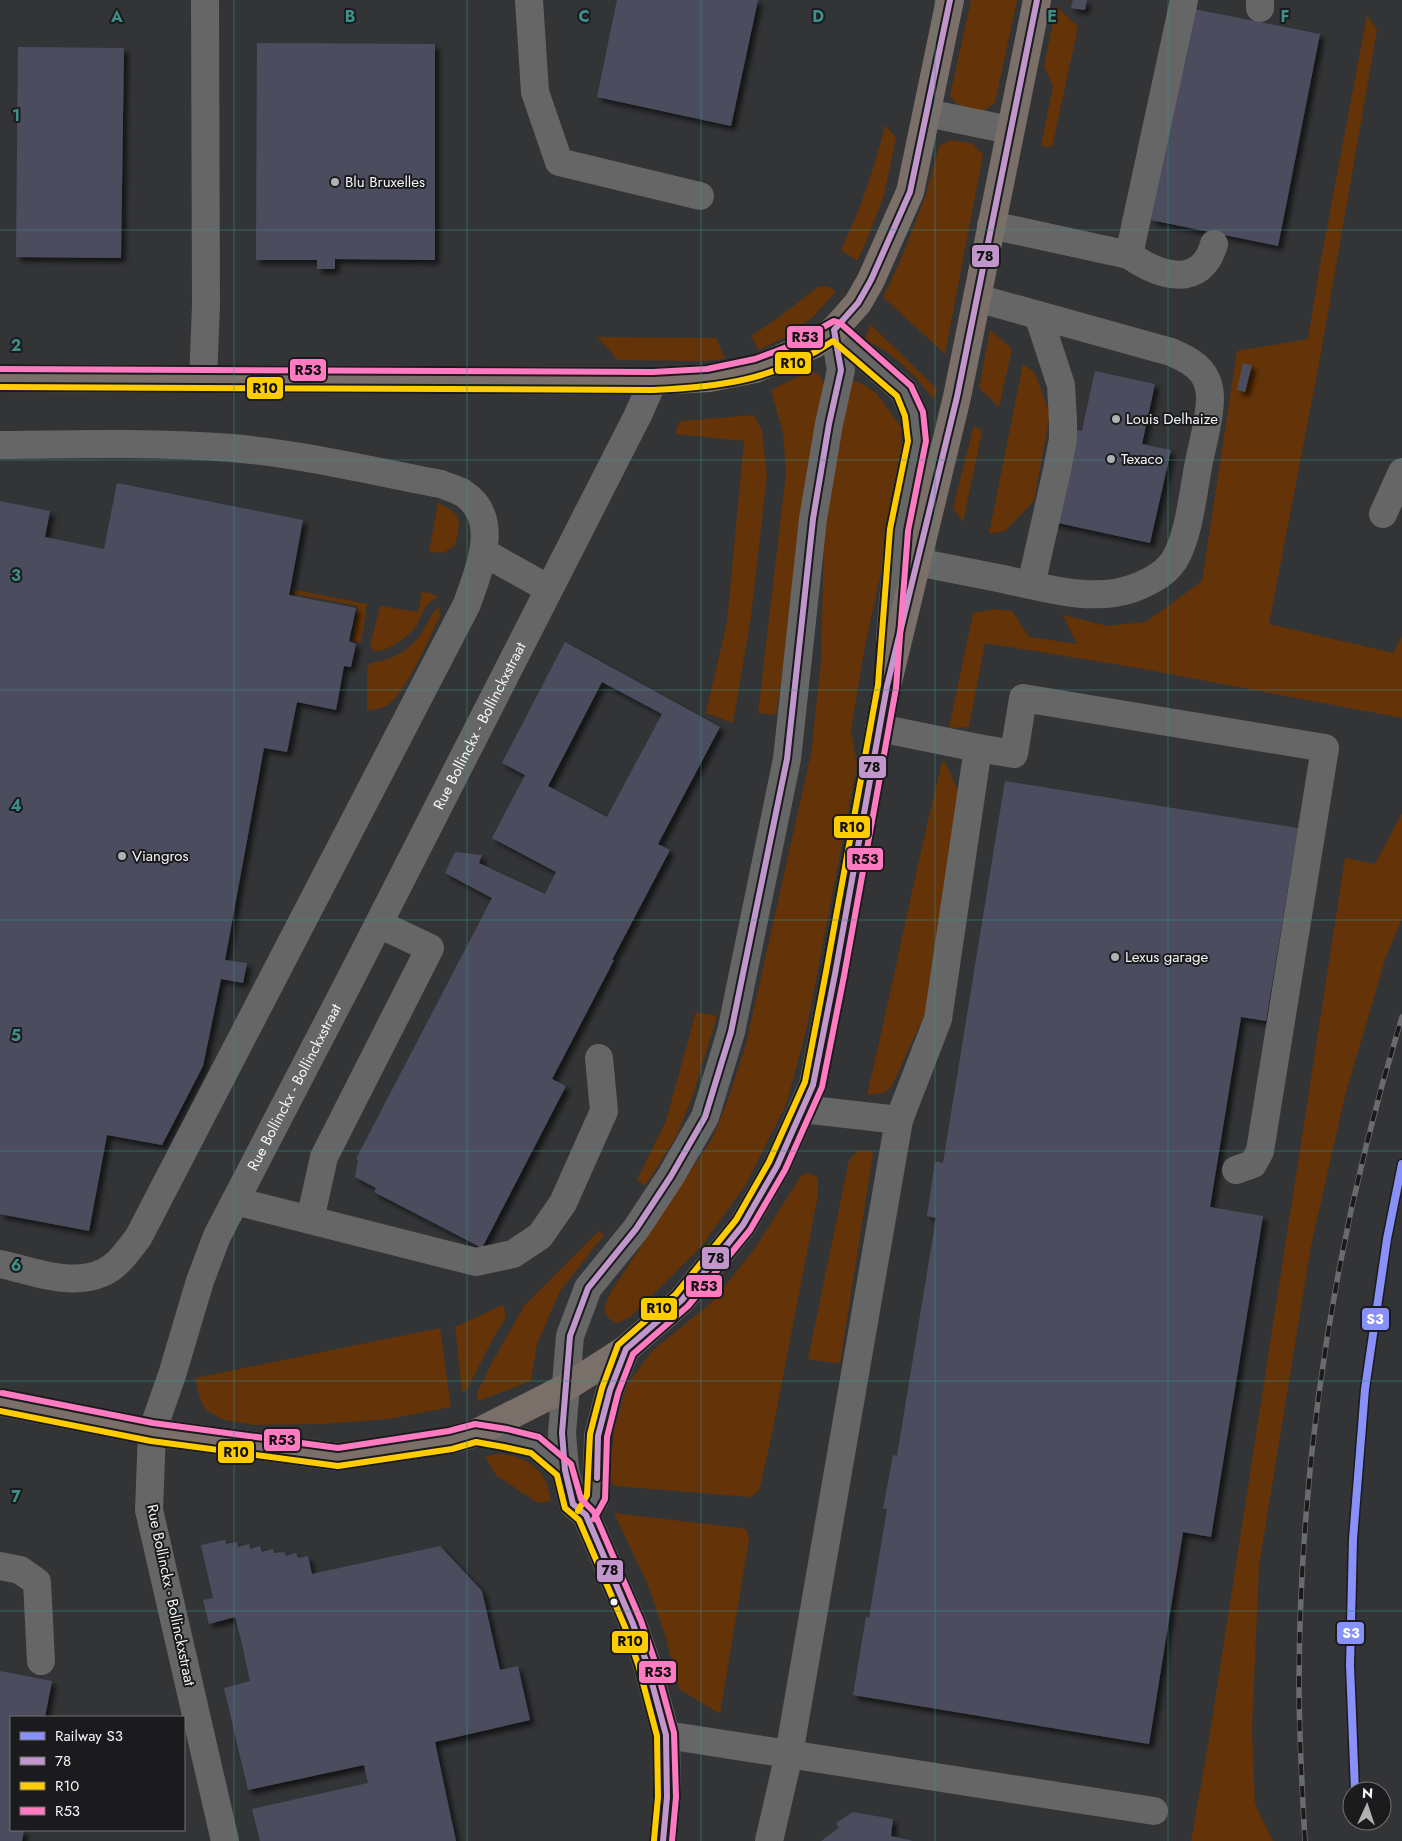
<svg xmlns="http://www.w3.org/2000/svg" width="1402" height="1841" font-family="Jost,sans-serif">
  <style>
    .green { fill: #643308 }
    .building { fill: #4c4e5f; fill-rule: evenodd; filter: url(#shadow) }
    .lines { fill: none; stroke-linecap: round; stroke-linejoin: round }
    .minor { stroke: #666667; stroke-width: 28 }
    .highway { stroke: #7a7069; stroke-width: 28 }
    .rail-casing { stroke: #6a6b6d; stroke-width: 5.5 }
    .rail { stroke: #1b1b1d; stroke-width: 4; stroke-dasharray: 11; stroke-linecap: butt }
    .bus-1-casing { stroke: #1b1b1d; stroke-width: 10 }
    .bus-2-casing { stroke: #1b1b1d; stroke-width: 10 }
    .bus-3-casing { stroke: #1b1b1d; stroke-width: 10 }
    .bus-1 { stroke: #c197cb; stroke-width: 6 }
    .bus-2 { stroke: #fc0; stroke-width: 6 }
    .bus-3 { stroke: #fe7ac1; stroke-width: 6 }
    .rail-1-casing { stroke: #1b1b1d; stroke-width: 11 }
    .rail-1 { stroke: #8791f7; stroke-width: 8 }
    .grid { fill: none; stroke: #3d8f89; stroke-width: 1; stroke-opacity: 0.55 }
    .poi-dot { fill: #b0b1b3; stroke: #1b1b1d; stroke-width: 2 }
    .bus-dot { fill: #f4f5f7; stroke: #1b1b1d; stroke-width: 2 }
    .labels { text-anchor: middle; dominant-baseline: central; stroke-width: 4; stroke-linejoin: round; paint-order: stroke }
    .poi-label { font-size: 15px; fill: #f4f5f7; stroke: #1b1b1d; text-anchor: start }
    .street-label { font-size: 15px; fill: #f4f5f7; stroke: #1b1b1d }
    .grid-label { font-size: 16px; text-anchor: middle; font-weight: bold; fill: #3d8f89; stroke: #1b1b1d; stroke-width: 4; stroke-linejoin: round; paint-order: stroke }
    .line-badge { stroke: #1b1b1d; stroke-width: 2 }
    .badge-label { font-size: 14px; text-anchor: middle; font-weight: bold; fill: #fff }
    .pale-badge-label { font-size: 14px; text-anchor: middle; font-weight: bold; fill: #111 }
  </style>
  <defs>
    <filter id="shadow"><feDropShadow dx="4.5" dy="4.5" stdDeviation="2.5" flood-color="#0009"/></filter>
  </defs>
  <rect width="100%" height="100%" fill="#333436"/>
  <!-- green -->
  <g class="green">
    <polygon points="971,0 1017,0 995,103 980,113 961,109 950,96"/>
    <polygon points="1056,6 1078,27 1052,147 1041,146 1053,86 1044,67"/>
    <polygon points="1367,15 1377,30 1320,358 1269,624 1393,653 1402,636 1402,718 1138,668 985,643 969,727 949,728 973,613 996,609 1012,611 1029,637 1077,644 1063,615 1107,626 1146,622 1202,581 1237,351 1308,339 1320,265"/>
    <path d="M 885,125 L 896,138 L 884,195 L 867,240 L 857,261 L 841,250 C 861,208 874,170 885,125 Z"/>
    <polygon points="951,140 972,143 983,155 945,354 883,297 901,259 926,195 939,146"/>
    <polygon points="819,286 829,287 836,291 814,316 790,335 759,350 751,336 778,318"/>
    <path d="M 870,324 L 937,389 L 934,400 C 915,375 895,353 865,340 Z"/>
    <polygon points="990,330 1012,349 999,407 979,388"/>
    <polygon points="597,337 716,338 725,359 705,361 618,360"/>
    <polygon points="1023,364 1035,373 1050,415 1034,501 1005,531 989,534"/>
    <polygon points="815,372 822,378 824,392 776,715 758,713 786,473 783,433 771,390 803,374"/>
    <polygon points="852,380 865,385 877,394 901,427 902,454 888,539 865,646 851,730 857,766 807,1027 786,1105 745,1186 700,1248 630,1317 618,1323 609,1319 604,1309 610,1293 713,1137 730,1094 746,1044 811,754 821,662 824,538 831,475"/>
    <polygon points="754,415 762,430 767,476 751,617 733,723 706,713 727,622 744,441 675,434 680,421"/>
    <polygon points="974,425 982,432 963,522 953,508"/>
    <path d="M 438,503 C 463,515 461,520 455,545 L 443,553 L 429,552 Z"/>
    <polygon points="295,590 367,604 361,642 352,641 358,606 294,594"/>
    <path d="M 422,592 L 430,593 L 438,597 C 420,606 424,617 413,630 C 405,639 385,653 373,651 L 370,645 L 380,606 L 418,612 Z"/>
    <path d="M 439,606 L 440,616 C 430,637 407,690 389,704 C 383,708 375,710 367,710 L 367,669 L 370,663 C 392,660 410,651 422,632 C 428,623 431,614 439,606 Z"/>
    <path d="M 942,762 L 945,762 L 963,801 L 927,1009 L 892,1086 L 884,1093 L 867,1095 C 893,984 915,872 942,762 Z"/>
    <polygon points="1402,813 1402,918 1385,959 1345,1096 1311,1246 1259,1566 1252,1729 1255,1804 1273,1841 1191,1841 1209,1739 1345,858 1375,864"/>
    <polygon points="696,1012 717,1016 693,1095 676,1137 645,1186 637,1180 666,1121"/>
    <polygon points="857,1151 869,1151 873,1154 840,1364 808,1359 849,1160"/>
    <polygon points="809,1173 818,1178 818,1195 772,1434 759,1491 750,1497 615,1486 609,1481 614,1431 627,1385 652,1351 712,1302 755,1248 801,1176"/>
    <polygon points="599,1231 604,1235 560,1291 537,1344 531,1381 478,1401 477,1393 490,1366 524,1306"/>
    <polygon points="503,1305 506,1317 494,1337 466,1391 462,1392 455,1327"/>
    <polygon points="440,1328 451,1407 389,1419 322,1424 254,1425 224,1420 206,1410 200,1399 195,1378"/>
    <path d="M 496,1454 C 515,1454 537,1462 546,1482 C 548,1488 550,1495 551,1501 L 538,1503 L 497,1476 L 485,1457 Z"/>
    <polygon points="614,1513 740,1528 747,1530 749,1539 720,1714 679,1689 665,1635 648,1585"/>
  </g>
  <!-- building -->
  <g class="building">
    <polygon points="617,0 758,0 731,126 597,97"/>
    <polygon points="1073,0 1087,0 1085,10 1071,8"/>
    <polygon points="1194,9 1320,34 1278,246 1151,220"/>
    <polygon points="257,43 435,44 435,260 335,259 335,269 317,269 317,260 256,260"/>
    <polygon points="18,47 124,48 121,258 16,257"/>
    <polygon points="1243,363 1252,365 1245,392 1237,390"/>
    <polygon points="1095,371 1155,384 1142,444 1171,450 1150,543 1035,518 1056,425 1082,431"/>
    <polygon points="117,483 303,520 289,595 356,608 349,641 356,644 351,667 344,666 336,710 297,702 287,752 264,748 225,960 247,963 243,983 221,979 203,1066 162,1145 107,1135 89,1231 0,1214 0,501 50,511 45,537 104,549"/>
    <path d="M 565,642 L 720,727 L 658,844 L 670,850 L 612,960 L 614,960 L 552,1079 L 566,1086 L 482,1248 L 374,1192 L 376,1188 L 355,1177 L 358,1160 L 356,1159 L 492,898 L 445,873 L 455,852 L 482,855 L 479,863 L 545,894 L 556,872 L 492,838 L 525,775 L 502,763 ZM 602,682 L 662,714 L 607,817 L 548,786 Z"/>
    <polygon points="1005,781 1298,828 1266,1021 1241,1017 1210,1207 1263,1216 1211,1537 1183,1532 1149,1744 853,1695 866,1617 869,1618 887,1509 883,1509 893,1455 897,1456 936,1218 927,1216 935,1161 943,1163"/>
    <polygon points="225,1540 226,1544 237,1542 238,1547 249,1544 250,1549 260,1546 262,1552 273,1549 274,1553 284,1552 286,1556 296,1553 298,1558 308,1556 312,1574 440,1546 482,1591 500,1670 518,1666 530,1720 435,1742 456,1841 260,1841 252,1809 368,1783 364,1765 248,1790 224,1688 250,1681 241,1640 235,1617 209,1624 203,1600 213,1598 201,1545"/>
    <polygon points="0,1671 52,1681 45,1717 11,1717 11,1830 24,1830 22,1841 0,1841"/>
    <polygon points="853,1812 893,1819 891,1836 913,1841 821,1841 839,1828 836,1823"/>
  </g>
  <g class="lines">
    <!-- minor -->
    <g class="minor">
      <polyline points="529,0 535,92 559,162 700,196"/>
      <polyline points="1260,8 1260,0"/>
      <polyline points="927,113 1010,130"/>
      <polyline points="991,225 1129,255 1184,0"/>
      <path d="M 1129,255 C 1159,276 1201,290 1214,244"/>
      <polyline points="834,330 904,391 914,414 917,441 899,530 890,638"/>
      <polyline points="203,379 206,306 205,0"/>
      <path d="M 0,445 C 77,444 154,442 232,448 C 302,454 372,471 441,484 C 448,487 456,489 463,493 C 502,518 479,569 467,604 L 138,1238 C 128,1250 118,1267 102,1273 C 71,1287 32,1271 0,1264"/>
      <polyline points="1383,514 1402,472"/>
      <polyline points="483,552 549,589"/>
      <path d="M 917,562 C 946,568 974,573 1003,579 C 1044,588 1093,603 1134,588 C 1150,582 1168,573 1176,557 C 1190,531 1193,491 1199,462 C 1203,441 1210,419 1210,398 C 1210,392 1209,385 1206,379 C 1200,365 1184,358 1171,352 L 977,298"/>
      <polyline points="1031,585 1057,470 1063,439 1063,421 1061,385 1038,315"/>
      <polyline points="879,728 978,748 938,1019 899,1120"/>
      <polyline points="978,748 1014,754 1023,698 1325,748 1260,1151 1253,1164 1236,1170"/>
      <polyline points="235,1201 476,1262 513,1254 540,1236 563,1203 604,1111 599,1058"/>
      <polyline points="310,1220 324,1157 430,948 379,924"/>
      <polyline points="476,1433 506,1438 535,1445 565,1470"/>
      <polyline points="586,1515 596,1498 598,1436 610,1390 626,1349"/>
      <polyline points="0,1566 20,1570 37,1582 41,1661"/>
      <polyline points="666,1735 1154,1811"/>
      <path id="s1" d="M 225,1841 L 149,1510 L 152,1432 L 172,1375 L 200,1281 L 217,1236 L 353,974 L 638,415 L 653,381"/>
      <polyline points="663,1841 667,1797 666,1735 646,1661 633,1624 586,1515 573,1504 565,1470 562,1433 570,1336 588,1288 636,1229 671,1176 705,1117 731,1032 787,759 813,519 829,424 841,370 834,330"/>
      <polyline points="769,1841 789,1754 899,1120 802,1109"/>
    </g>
    <!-- highway -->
    <g class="highway">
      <polyline points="0,378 653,381 709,378 755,369 815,344 834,330 858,303 871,280 910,192 950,0"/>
      <polyline points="0,1402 152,1432 338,1457 451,1440 476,1433 565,1388 626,1349 682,1300 743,1225 777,1166 813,1085 835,974 887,686 957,397 1037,0"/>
    </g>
    <defs>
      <path id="rail" d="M 1305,1841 C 1302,1788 1299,1735 1299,1682 C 1300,1457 1336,1231 1402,1017"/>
    </defs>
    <!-- rail casing -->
    <use href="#rail" class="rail-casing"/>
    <!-- rail -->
    <use href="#rail" class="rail"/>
    <defs>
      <g id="bus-1">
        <polyline points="597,1478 598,1436 610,1390 626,1349 682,1300 743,1225 777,1166 813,1085 835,974 887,686 957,397 1037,0"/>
        <polyline points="663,1841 667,1797 666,1735 646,1661 633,1624 586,1515 573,1504 565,1470 562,1433 570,1336 588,1288 636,1229 671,1176 705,1117 731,1032 787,759 813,519 829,424 841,370 834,330 858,303 871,280 910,192 950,0"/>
      </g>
      <g id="bus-2">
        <path d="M 0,387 L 653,390 C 721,387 775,380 833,341 L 897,396 L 905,416 L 908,441 L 890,529 L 878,685 L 826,972 L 805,1082 L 769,1162 L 736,1220 L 676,1294 L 618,1345 L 602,1388 L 590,1434 L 587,1495 L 578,1511"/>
        <polyline points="0,1411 151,1441 338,1466 452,1449 476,1442 504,1447 531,1453 557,1475 565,1508 579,1520 625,1627 638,1664 657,1736 658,1797 654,1840"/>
      </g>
      <g id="bus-3">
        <polyline points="0,369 653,372 707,369 755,359 787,347 834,321 840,323 911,386 923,412 926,441 908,531 896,688 844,976 822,1087 785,1170 750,1230 688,1306 633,1354 618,1393 607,1437 605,1499 594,1519"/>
        <polyline points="2,1393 153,1423 338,1448 449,1431 475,1424 507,1429 539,1437 571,1464 581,1499 594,1512 641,1621 654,1659 674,1733 676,1797 672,1841"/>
      </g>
    </defs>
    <!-- bus-1 casing -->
    <use href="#bus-1" class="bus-1-casing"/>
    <!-- bus-2 casing -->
    <use href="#bus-2" class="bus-2-casing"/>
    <!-- bus-3 casing -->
    <use href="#bus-3" class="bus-3-casing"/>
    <!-- bus-1 -->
    <use href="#bus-1" class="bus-1"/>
    <!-- bus-2 -->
    <use href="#bus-2" class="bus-2"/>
    <!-- bus-3 -->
    <use href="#bus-3" class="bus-3"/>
    <defs>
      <polyline id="rail-1" points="1355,1791 1350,1665 1353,1539 1365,1389 1387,1239 1402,1164"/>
    </defs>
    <!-- rail-1 casing -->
    <use href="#rail-1" class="rail-1-casing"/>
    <!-- rail-1 -->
    <use href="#rail-1" class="rail-1"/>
  </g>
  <!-- grid -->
  <path class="grid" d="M 234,0 L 234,1841M 467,0 L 467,1841M 701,0 L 701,1841M 935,0 L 935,1841M 1168,0 L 1168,1841M 0,230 L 1402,230M 0,460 L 1402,460M 0,690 L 1402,690M 0,920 L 1402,920M 0,1151 L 1402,1151M 0,1381 L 1402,1381M 0,1611 L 1402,1611"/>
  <!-- markers -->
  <g class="poi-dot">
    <circle cx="335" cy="182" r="5"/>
    <circle cx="1116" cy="419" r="5"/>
    <circle cx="1111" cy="459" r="5"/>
    <circle cx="122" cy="856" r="5"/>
    <circle cx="1115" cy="957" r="5"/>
  </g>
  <circle class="bus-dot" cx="614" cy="1602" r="4.5"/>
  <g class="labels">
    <!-- poi labels -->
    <g class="poi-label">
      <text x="345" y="182">Blu Bruxelles</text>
      <text x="1126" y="419">Louis Delhaize</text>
      <text x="1121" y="459">Texaco</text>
      <text x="132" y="856">Viangros</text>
      <text x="1125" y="957">Lexus garage</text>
    </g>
    <!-- street labels -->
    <g class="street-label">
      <text stroke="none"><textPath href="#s1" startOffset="1198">Rue Bollinckx - Bollinckxstraat</textPath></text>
      <text stroke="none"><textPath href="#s1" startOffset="792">Rue Bollinckx - Bollinckxstraat</textPath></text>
      <text transform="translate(171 1595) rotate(78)">Rue Bollinckx - Bollinckxstraat</text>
    </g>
  </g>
  <g class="grid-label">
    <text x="117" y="22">A</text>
    <text x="350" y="22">B</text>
    <text x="584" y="22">C</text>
    <text x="818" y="22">D</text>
    <text x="1052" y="22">E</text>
    <text x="1285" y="22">F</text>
    <text x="16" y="121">1</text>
    <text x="16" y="351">2</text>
    <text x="16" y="581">3</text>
    <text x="16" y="811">4</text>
    <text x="16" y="1041">5</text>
    <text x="16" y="1271">6</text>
    <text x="16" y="1502">7</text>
  </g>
  <g class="line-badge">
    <rect x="971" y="244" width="29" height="24" rx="5" fill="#c197cb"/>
    <rect x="786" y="325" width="38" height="24" rx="5" fill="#fe7ac1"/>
    <rect x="774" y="351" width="38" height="24" rx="5" fill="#fc0"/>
    <rect x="289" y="358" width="38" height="24" rx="5" fill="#fe7ac1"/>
    <rect x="246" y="376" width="38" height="24" rx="5" fill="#fc0"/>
    <rect x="858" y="755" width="29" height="24" rx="5" fill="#c197cb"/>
    <rect x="833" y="815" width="38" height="24" rx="5" fill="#fc0"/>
    <rect x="846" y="847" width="38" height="24" rx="5" fill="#fe7ac1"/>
    <rect x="701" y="1246" width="29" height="24" rx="5" fill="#c197cb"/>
    <rect x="685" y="1274" width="38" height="24" rx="5" fill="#fe7ac1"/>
    <rect x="640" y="1297" width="38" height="24" rx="5" fill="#fc0"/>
    <rect x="1361" y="1307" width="29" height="24" rx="5" fill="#8791f7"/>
    <rect x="263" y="1428" width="38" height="24" rx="5" fill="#fe7ac1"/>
    <rect x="217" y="1440" width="38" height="24" rx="5" fill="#fc0"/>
    <rect x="596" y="1559" width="28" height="24" rx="5" fill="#c197cb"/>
    <rect x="1336" y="1621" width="29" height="24" rx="5" fill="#8791f7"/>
    <rect x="611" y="1630" width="38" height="24" rx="5" fill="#fc0"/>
    <rect x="638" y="1660" width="39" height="24" rx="5" fill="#fe7ac1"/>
  </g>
  <g class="badge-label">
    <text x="1375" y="1324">S3</text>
    <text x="1351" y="1638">S3</text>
  </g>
  <g class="pale-badge-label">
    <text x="985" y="261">78</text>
    <text x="805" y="342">R53</text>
    <text x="793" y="368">R10</text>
    <text x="308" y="375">R53</text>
    <text x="265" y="393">R10</text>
    <text x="872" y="772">78</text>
    <text x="852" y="832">R10</text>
    <text x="865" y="864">R53</text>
    <text x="716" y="1263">78</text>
    <text x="704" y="1291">R53</text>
    <text x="659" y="1313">R10</text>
    <text x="282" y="1445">R53</text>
    <text x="236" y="1457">R10</text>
    <text x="610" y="1575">78</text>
    <text x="630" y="1646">R10</text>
    <text x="658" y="1677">R53</text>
  </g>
  <!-- legend -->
  <rect x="10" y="1716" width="175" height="115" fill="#1b1b1d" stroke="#727274"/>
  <rect x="20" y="1732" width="25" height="8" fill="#8791f7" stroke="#727274"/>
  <text x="55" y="1741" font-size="15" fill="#f4f5f7">Railway S3</text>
  <rect x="20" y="1757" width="25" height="8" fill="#c197cb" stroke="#727274"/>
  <text x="55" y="1766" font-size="15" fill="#f4f5f7">78</text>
  <rect x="20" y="1782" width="25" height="8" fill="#ffcc00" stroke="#727274"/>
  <text x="55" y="1791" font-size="15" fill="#f4f5f7">R10</text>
  <rect x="20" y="1807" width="25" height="8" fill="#fe7ac1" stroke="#727274"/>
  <text x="55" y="1816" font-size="15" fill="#f4f5f7">R53</text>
  <!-- north arrow -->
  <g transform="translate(1367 1806) rotate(3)"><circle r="24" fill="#1b1b1d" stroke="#727274"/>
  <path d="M0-4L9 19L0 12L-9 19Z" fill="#b0b1b3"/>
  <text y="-8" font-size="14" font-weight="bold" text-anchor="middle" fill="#f4f5f7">N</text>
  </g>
</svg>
